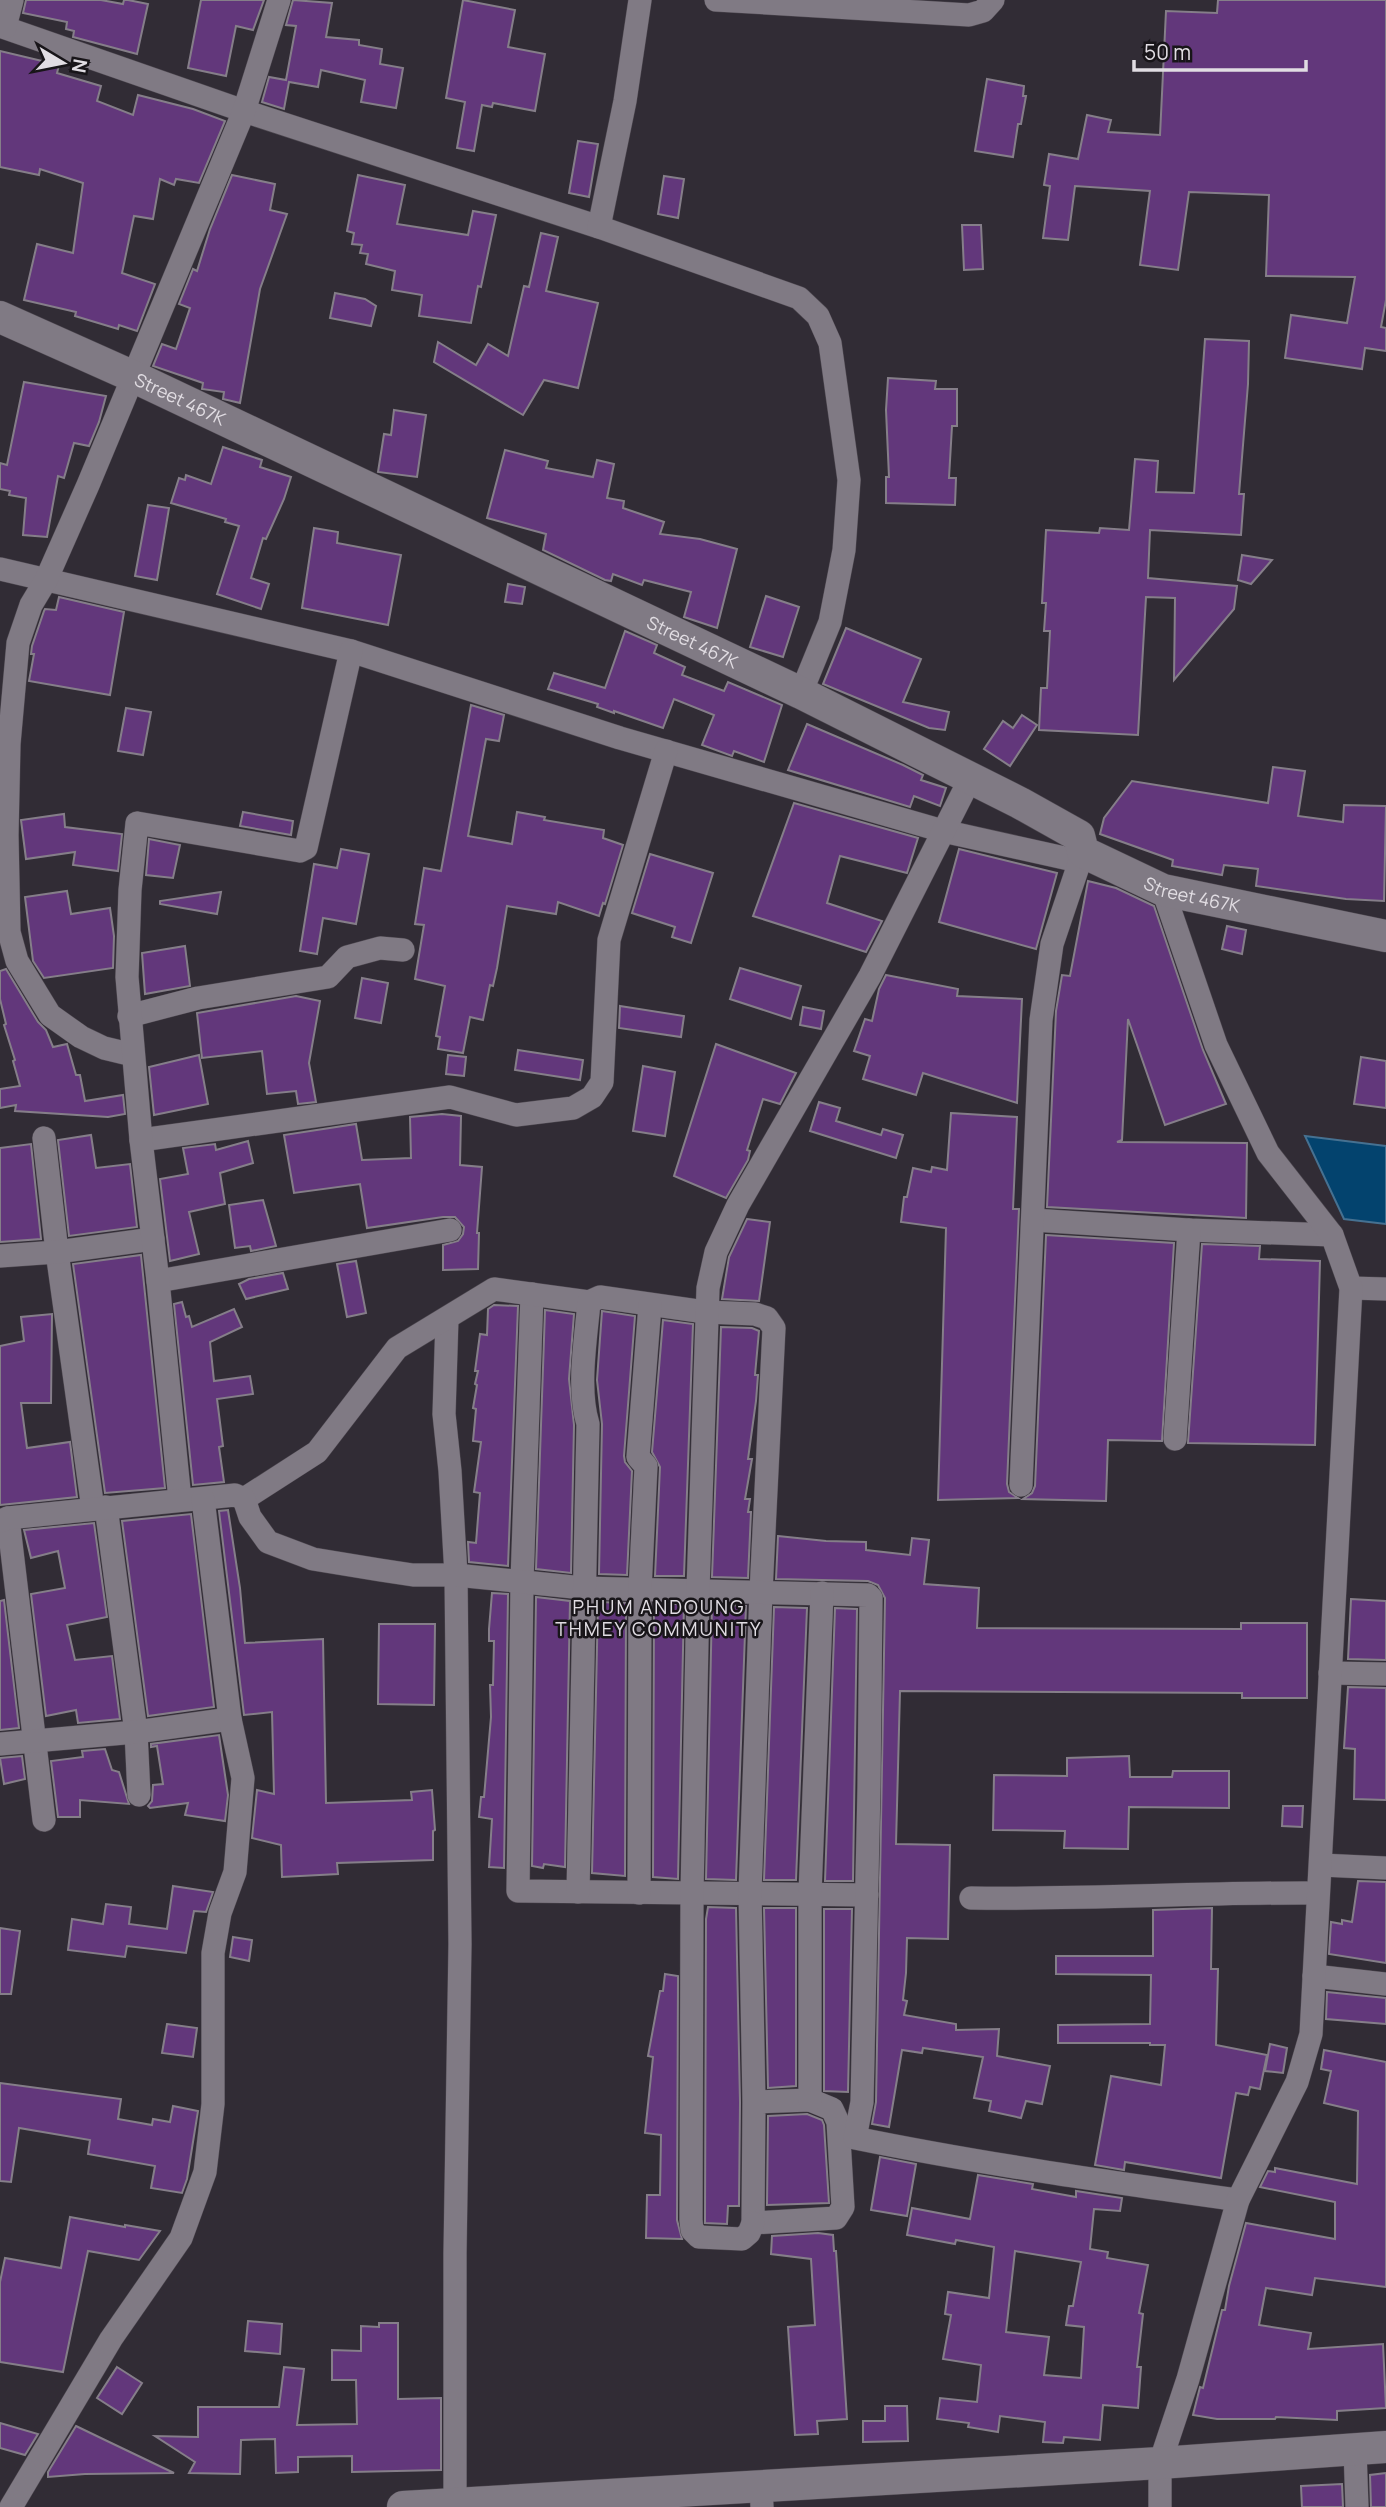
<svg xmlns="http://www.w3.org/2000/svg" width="1386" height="2507" font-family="Manrope,sans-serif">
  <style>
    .water { fill: #03436e; stroke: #467191; stroke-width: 2 }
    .building { fill: #62377b; stroke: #857e89; stroke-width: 2; fill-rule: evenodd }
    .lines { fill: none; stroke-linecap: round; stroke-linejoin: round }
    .street-casing { stroke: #4d4850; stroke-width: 24 }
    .secondary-casing { stroke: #4d4850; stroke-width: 33 }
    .street { stroke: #807a84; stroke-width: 23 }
    .secondary { stroke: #807a84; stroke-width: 32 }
    .labels { text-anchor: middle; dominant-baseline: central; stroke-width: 5; stroke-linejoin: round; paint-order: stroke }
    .street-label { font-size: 18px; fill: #e1dde3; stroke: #181519 }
    .neighbourhood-label { font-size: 19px; letter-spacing: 2px; fill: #e1dde3; stroke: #181519 }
  </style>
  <rect width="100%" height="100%" fill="#312c35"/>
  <!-- water -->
  <polygon class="water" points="1305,1136 1386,1146 1386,1224 1344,1219"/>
  <!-- building -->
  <g class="building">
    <polygon points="26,0 101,0 123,4 124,0 128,0 148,4 137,54 73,37 74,31 66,29 67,22 23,13"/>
    <polygon points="201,0 264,0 253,30 236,26 226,76 188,68"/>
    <polygon points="293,0 332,3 326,37 359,40 359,45 382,49 380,64 403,68 396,108 361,102 365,80 321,70 318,87 289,82 284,109 262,102 269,77 286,80 296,26 286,25"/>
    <polygon points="463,0 515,10 508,47 545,54 535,111 493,103 492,107 482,105 474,151 457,148 465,102 446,98"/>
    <polygon points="1218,0 1386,0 1386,300 1381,327 1386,328 1386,351 1365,348 1362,369 1285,358 1291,315 1347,323 1355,277 1266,276 1269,195 1189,192 1178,270 1140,265 1150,191 1075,186 1068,240 1043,238 1050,186 1044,185 1049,154 1078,159 1087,115 1111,120 1108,132 1160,135 1166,11 1217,13"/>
    <polygon points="0,51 59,65 57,73 101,86 97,101 133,115 138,95 193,109 225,121 199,183 176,179 174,185 160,179 153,219 134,216 122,273 155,284 137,331 119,325 118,329 75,316 76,312 24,300 37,244 73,253 83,183 40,169 39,175 0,167"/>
    <polygon points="987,79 1024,86 1023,96 1026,96 1021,124 1018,124 1013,157 975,151"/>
    <polygon points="578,141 598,144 589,197 569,193"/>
    <polygon points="232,175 275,184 270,210 287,214 260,289 240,403 223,399 224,392 202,389 203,383 153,366 162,344 176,349 190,308 179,304 193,269 197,271 210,229"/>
    <polygon points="358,175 405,185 397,224 468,235 473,211 496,215 481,287 478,286 471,323 419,316 422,295 392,290 395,271 366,264 368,254 360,253 362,245 352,244 354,233 347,231"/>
    <polygon points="664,176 684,179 678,218 658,214"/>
    <polygon points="962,225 981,225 983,269 964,270"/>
    <polygon points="541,233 558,237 546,291 598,303 578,388 544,380 523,415 434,362 438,342 476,365 488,344 508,356 524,286 529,287"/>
    <polygon points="335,293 365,299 376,306 371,326 330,318"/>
    <polygon points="1205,339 1249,341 1248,384 1239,494 1244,494 1241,535 1150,530 1148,578 1237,586 1234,609 1174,680 1175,598 1146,597 1138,735 1039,730 1041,688 1047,688 1050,631 1044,631 1046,603 1042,603 1046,530 1099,533 1100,528 1129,530 1135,459 1158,461 1156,492 1194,493"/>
    <polygon points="888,378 936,381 935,389 957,389 957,426 952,426 949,478 956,478 955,505 886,503 886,477 889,477 886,410"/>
    <polygon points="24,382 106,396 99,422 89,446 74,443 64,478 58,476 47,537 23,535 26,498 9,495 10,491 0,489 0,463 7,465"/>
    <polygon points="394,410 426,415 417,477 378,472 384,434 391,435"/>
    <polygon points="223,447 262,460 260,467 291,477 284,499 266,539 263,538 251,578 269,584 261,609 217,594 239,526 225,522 226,519 171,503 179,478 185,480 186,475 211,484"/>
    <polygon points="505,450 548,461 546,468 593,477 597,460 614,464 607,498 624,501 623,508 664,522 660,534 700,539 737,549 717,628 684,617 691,592 644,580 642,585 613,574 611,581 605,580 543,550 546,534 487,518"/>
    <polygon points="148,505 169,508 157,580 135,576"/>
    <polygon points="314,528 338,532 337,543 401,555 388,625 302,608"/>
    <polygon points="1242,555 1272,560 1251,584 1238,580"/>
    <polygon points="508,584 525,587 522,604 505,602"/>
    <polygon points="766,596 799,607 783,657 750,647"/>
    <polygon points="59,597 124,612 110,695 29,681 34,654 31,654 32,646 44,611 45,609 56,610"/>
    <polygon points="846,628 921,659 903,702 949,712 945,730 929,728 823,684"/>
    <polygon points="625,631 657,645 654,653 685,667 682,675 724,691 728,682 782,705 764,762 734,751 732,756 702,745 714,715 674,699 663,728 614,711 614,713 597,707 598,704 548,689 554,673 605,688"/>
    <polygon points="471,705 504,715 499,741 486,739 468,836 512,844 517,812 545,817 544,820 604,830 603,838 623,845 605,904 603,903 599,916 558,902 556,914 507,906 497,968 493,986 490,985 483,1020 470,1017 463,1053 438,1049 440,1037 436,1036 445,986 415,979 424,925 415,924 424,868 441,871"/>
    <polygon points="126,708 151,712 143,755 118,751"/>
    <polygon points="1022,715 1037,725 1010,766 984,749 1003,721 1013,728"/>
    <polygon points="807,724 903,765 923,775 921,780 946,788 940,806 914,796 910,807 788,770"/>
    <polygon points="1273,767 1305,771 1298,816 1343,822 1344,805 1386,806 1384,901 1346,899 1256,886 1258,869 1224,865 1222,875 1172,866 1173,860 1100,834 1104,818 1132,781 1268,803"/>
    <polygon points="794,803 918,838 907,873 840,856 827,903 882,921 866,952 753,916"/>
    <polygon points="243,812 293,821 291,835 240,826"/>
    <polygon points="64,814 65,827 122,834 118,871 73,865 75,852 26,859 21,820"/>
    <polygon points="149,839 180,845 173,878 146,875"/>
    <polygon points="341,849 369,854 356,924 323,918 317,954 300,951 314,864 337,868"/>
    <polygon points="959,849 1057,873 1036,949 939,922"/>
    <polygon points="650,854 713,873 691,943 672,937 675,927 632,913"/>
    <polygon points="1088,881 1116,888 1154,906 1203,1050 1226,1104 1165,1125 1128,1019 1122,1140 1117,1142 1247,1143 1246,1218 1047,1207 1056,1011 1062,975 1070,976"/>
    <polygon points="67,891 71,914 110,908 114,936 113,968 44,978 33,961 25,897"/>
    <polygon points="221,892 217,914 160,904 160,901"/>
    <polygon points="1227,926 1246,930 1242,954 1222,949"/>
    <polygon points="185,946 190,986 145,994 142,953"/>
    <polygon points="740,968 801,986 791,1019 730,999"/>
    <polygon points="6,969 38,1022 46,1030 53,1047 67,1044 76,1075 80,1075 85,1101 123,1095 125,1114 108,1117 15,1111 16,1105 0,1108 0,1089 20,1086 13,1061 15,1060 4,1025 6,1024 0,999 0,971"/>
    <polygon points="886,975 958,989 957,996 1022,999 1017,1103 923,1073 916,1095 863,1079 870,1056 854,1051 865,1019 872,1021 879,989"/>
    <polygon points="362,978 388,983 381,1023 355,1018"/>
    <polygon points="296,996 320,1001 309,1063 316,1102 298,1104 296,1091 267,1094 262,1051 202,1058 197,1013"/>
    <polygon points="620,1006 684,1016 681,1037 619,1028"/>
    <polygon points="803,1007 824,1011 821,1029 800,1025"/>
    <polygon points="716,1044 796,1073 780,1104 763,1099 747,1150 750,1151 748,1160 726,1198 674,1176"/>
    <polygon points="518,1050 583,1060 580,1080 515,1070"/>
    <polygon points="199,1055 208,1104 154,1115 149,1067"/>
    <polygon points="448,1055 466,1057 464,1076 446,1074"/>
    <polygon points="1361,1057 1386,1061 1386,1108 1354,1104"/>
    <polygon points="643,1066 675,1072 665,1136 633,1131"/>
    <polygon points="819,1102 840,1108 836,1121 881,1135 883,1129 903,1135 896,1158 810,1131"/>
    <polygon points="951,1113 1017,1117 1013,1209 1019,1209 1007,1484 1009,1492 1018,1498 938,1500 946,1228 901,1222 904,1197 907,1197 913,1168 931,1172 932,1167 947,1170"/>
    <polygon points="442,1114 461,1116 460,1165 482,1167 477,1233 479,1233 478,1269 443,1270 443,1245 458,1241 463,1234 464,1227 455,1217 443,1217 367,1228 360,1184 294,1193 284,1135 356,1124 362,1160 411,1158 410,1117"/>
    <polygon points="91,1135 96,1168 130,1164 137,1227 69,1236 58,1140"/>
    <polygon points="248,1141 253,1163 220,1173 225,1204 189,1212 199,1254 170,1261 160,1179 188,1174 183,1148 215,1144 216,1150"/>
    <polygon points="31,1144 41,1239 0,1242 0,1148"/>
    <polygon points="263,1200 276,1246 251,1251 250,1246 235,1248 229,1205"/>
    <polygon points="747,1219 770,1222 759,1301 722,1299 729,1257"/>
    <polygon points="1046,1235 1174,1243 1162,1441 1108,1440 1106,1501 1023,1499 1032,1493 1035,1486"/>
    <polygon points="1202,1244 1260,1246 1259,1259 1320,1261 1315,1445 1188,1443"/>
    <polygon points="141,1255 165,1488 105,1493 73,1264"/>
    <polygon points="356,1261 366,1313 347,1317 337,1264"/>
    <polygon points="283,1273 288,1289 246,1299 239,1284 249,1279"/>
    <polygon points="182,1302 186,1317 189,1316 192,1327 234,1309 242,1327 210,1342 214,1381 250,1376 253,1394 217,1399 223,1446 219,1447 224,1482 193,1485 174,1304"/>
    <polygon points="494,1305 518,1306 508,1566 469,1562 468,1542 476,1543 480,1493 474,1492 481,1442 473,1441 476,1409 473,1408 477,1385 475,1384 478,1371 475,1371 480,1334 487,1335 488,1309"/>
    <polygon points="545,1310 574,1314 569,1379 574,1425 571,1573 536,1569"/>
    <polygon points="602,1311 635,1316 624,1456 625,1462 632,1471 627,1575 599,1574 602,1424 597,1380"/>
    <polygon points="52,1314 51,1403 21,1403 27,1448 70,1442 77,1497 0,1505 0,1346 24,1341 21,1317"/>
    <polygon points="663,1320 693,1324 684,1576 655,1576 660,1467 652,1452"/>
    <polygon points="721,1327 752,1328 759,1331 755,1375 758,1375 756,1401 748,1459 752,1459 745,1499 750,1499 748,1512 751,1512 748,1578 712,1577"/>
    <polygon points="228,1510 240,1588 245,1643 323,1639 326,1803 412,1800 411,1792 432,1790 435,1830 433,1831 433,1860 337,1863 338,1874 282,1877 281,1845 252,1838 257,1790 274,1794 272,1712 244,1715 219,1511"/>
    <polygon points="191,1514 214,1707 148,1716 122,1521"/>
    <polygon points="94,1523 107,1617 67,1625 75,1660 112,1656 120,1719 78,1723 76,1710 46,1716 31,1594 65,1588 58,1551 31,1558 24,1530"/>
    <polygon points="778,1536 826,1541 866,1542 866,1550 910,1555 912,1538 929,1540 924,1584 979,1588 977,1628 1241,1629 1241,1623 1307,1623 1307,1698 1242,1698 1242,1693 900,1691 896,1844 950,1845 948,1939 907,1938 906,1973 903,2000 907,2001 904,2015 956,2024 956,2030 999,2029 997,2056 1050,2066 1042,2104 1026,2101 1021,2118 989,2111 991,2101 974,2098 983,2057 923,2048 922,2053 902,2050 889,2127 872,2124 876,2102 885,1598 878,1585 868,1581 776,1579"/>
    <polygon points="492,1593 508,1594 504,1868 489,1867 492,1819 479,1817 481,1797 484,1797 491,1717 490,1685 493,1685 494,1641 489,1641 489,1629"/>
    <polygon points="536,1597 570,1601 565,1867 544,1864 543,1868 532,1866"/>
    <polygon points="1351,1599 1386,1601 1386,1660 1348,1659"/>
    <polygon points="4,1600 19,1728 0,1730 0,1601"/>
    <polygon points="598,1602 626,1603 625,1876 592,1873"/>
    <polygon points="654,1604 684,1604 678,1879 653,1877"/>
    <polygon points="712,1605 746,1606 736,1880 706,1879"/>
    <polygon points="774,1607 807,1608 796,1880 764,1880"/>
    <polygon points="835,1608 857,1609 853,1881 825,1881"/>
    <polygon points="379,1624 435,1624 434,1705 378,1704"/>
    <polygon points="1348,1687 1386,1688 1386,1800 1354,1799 1355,1749 1344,1748"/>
    <polygon points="219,1735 228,1795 225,1821 185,1815 188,1803 150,1808 148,1806 152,1801 153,1785 163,1784 157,1746 151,1747 151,1744"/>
    <polygon points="105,1749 112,1770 119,1772 129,1804 80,1800 80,1817 58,1817 51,1761 83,1757 82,1751"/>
    <polygon points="22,1756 25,1779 4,1784 0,1758"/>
    <polygon points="1129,1756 1130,1777 1172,1777 1173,1771 1229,1771 1229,1808 1129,1807 1128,1849 1064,1848 1065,1831 993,1830 994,1775 1067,1776 1067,1758"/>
    <polygon points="1283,1806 1303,1806 1302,1827 1282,1826"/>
    <polygon points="1358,1881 1386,1882 1386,1963 1329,1954 1331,1922 1342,1924 1342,1920 1352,1922"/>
    <polygon points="173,1886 213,1892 206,1912 194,1911 186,1953 127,1946 125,1957 68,1950 72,1919 103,1924 106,1904 131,1907 129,1924 167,1929"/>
    <polygon points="708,1907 736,1908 740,2102 739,2206 728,2206 727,2224 705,2223 705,2219 706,1919"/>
    <polygon points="764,1908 796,1908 796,2086 768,2088"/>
    <polygon points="1212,1908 1211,1969 1218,1969 1216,2045 1267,2055 1260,2089 1250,2087 1248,2095 1236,2093 1221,2178 1125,2162 1124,2170 1095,2165 1111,2076 1161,2085 1165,2045 1150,2045 1150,2043 1058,2043 1058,2025 1150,2024 1151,1975 1056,1974 1056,1956 1153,1956 1153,1910"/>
    <polygon points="824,1909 852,1909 848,2092 824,2091"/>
    <polygon points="0,1928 20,1931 11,1994 0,1994"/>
    <polygon points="233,1937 252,1940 249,1961 230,1957"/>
    <polygon points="665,1974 678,1976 677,2220 682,2239 646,2238 647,2195 660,2195 661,2135 645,2133 653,2057 648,2056 660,1991 663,1991"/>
    <polygon points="1327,1992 1386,1998 1386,2024 1326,2019"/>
    <polygon points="167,2024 197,2028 193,2057 162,2053"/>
    <polygon points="1270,2044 1287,2048 1283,2073 1265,2071"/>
    <polygon points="1324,2050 1386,2062 1386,2287 1315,2278 1312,2295 1266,2288 1259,2325 1311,2333 1308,2349 1383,2344 1386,2408 1337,2411 1337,2420 1276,2417 1275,2419 1217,2419 1193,2415 1200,2387 1203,2388 1222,2310 1225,2310 1229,2286 1246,2223 1335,2239 1335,2202 1260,2187 1268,2171 1275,2172 1275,2168 1357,2184 1358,2111 1324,2103 1331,2071 1321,2069"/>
    <polygon points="0,2083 121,2099 118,2119 152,2125 153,2119 170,2122 173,2106 198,2111 187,2179 182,2193 151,2188 155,2166 88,2154 90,2140 19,2128 11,2182 0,2181"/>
    <polygon points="807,2114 822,2120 824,2125 829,2203 767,2205 768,2116"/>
    <polygon points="880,2157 916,2164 907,2216 871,2210"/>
    <path d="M 978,2175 L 1033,2184 L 1032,2189 L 1076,2197 L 1076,2191 L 1122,2198 L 1120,2211 L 1094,2209 L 1090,2249 L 1108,2252 L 1107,2258 L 1148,2265 L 1139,2313 L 1143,2314 L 1137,2367 L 1141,2367 L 1138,2408 L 1103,2405 L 1100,2440 L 1064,2437 L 1063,2443 L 1043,2442 L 1045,2422 L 1000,2416 L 998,2432 L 968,2427 L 969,2423 L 937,2419 L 940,2398 L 977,2402 L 981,2365 L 943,2359 L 951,2315 L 945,2314 L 948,2292 L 989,2298 L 994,2247 L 956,2240 L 955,2244 L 907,2235 L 912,2208 L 970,2219 ZM 1015,2251 L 1081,2262 L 1073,2306 L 1069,2306 L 1066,2325 L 1084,2327 L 1081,2378 L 1044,2375 L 1049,2337 L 1006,2332 Z"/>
    <polygon points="70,2217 125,2227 125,2225 160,2231 139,2260 88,2251 63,2372 0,2362 0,2282 5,2258 61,2268"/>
    <polygon points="818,2233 833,2235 834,2251 836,2251 847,2419 817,2421 818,2434 795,2435 788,2327 815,2325 811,2259 771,2254 772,2236"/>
    <polygon points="248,2321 282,2324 280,2354 245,2351"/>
    <polygon points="379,2323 398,2323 398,2399 441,2398 441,2470 352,2472 352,2456 298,2457 298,2472 276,2473 275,2439 241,2440 240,2474 189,2473 195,2462 155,2436 198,2437 198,2407 279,2407 284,2367 304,2369 297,2425 357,2424 356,2380 332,2380 332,2350 361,2351 361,2326 379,2327"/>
    <polygon points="117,2367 142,2383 122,2414 97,2398"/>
    <polygon points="885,2406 907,2406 908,2441 863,2442 863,2421 885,2421"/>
    <polygon points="0,2423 38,2434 25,2455 0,2448"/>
    <polygon points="76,2426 105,2440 174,2473 85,2474 48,2477 48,2472"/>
    <polygon points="1386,2473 1386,2507 1371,2507 1370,2475"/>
    <polygon points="1342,2484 1343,2507 1302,2507 1301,2486"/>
  </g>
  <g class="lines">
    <defs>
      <g id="street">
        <polyline points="716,0 969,15 983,11 993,0"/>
        <polyline points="0,26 244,111 599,227 799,298 818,316 830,343 849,480 844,550 830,622 801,693"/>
        <polyline points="5,27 12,0"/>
        <polyline points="599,227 625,101 640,0"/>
        <polyline points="0,569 351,651 620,738 943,831 1069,859 1083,852"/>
        <polyline points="129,1016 198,998 328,977 347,957 380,948 403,950"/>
        <polyline points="133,1055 104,1048 81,1037 50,1015 17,961 9,932 7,835 9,744 18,643 31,605 46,580 88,485 244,111 279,0"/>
        <polyline points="44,1138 57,1252 93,1509"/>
        <polyline points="141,1140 450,1097 516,1115 573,1108 592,1097 602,1082 609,940 666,751"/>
        <polyline points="1033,1220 1189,1230 1332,1235"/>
        <polyline points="0,1256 57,1252 153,1239"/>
        <polyline points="158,1281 450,1230"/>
        <polyline points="1351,1288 1386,1289"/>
        <polyline points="532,1294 522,1581 518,1891 867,1895"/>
        <polyline points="447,1319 444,1414 450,1471 456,1575 460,1944 455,2253 455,2507"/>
        <polyline points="1175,1439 1189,1230"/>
        <polyline points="1021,1485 1041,1020 1052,944 1083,852"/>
        <polyline points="244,1499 317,1452 397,1348 494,1289 589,1302 600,1297 705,1312 755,1314 767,1318 774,1328 761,1592 750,1892 754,2102 753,2223 836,2218 843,2207 838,2122 832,2109 810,2100 754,2102"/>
        <polyline points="180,1500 158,1281 141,1140 127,977 130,890 137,823 300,851 306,848 351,651"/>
        <polyline points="106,1507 136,1732 139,1795"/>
        <polyline points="8,1518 44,1820"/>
        <path d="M 0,1521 L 8,1518 L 235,1495 L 244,1499 L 250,1517 L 268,1542 L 313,1559 L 380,1570 L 413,1575 L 456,1575 L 583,1588 L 868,1595 L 871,1598 L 869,1787 L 862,2102 L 855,2138 C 982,2164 1110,2182 1238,2200"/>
        <polyline points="1330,1673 1386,1674"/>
        <polyline points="0,1744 136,1732 230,1719"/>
        <polyline points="1321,1865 1386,1868"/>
        <path d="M 578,1892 L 588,1424 C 577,1389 586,1338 589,1302"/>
        <polyline points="639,1893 640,1590 646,1466 638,1457 650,1305"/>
        <path d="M 971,1898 C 1087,1900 1202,1892 1318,1893"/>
        <polyline points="1314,1976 1386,1984"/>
        <polyline points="810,2100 810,1893 822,1593"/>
        <polyline points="753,2223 749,2233 742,2239 699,2237 692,2230 691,2220 692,1894 698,1590 708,1288 716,1252 738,1205 870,976 970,779"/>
        <polyline points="1355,2450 1357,2507"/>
        <polyline points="761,2486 762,2507"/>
        <polyline points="11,2507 111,2339 181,2238 205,2172 213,2104 213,1953 220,1913 235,1872 243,1778 230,1719 203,1499"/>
        <polyline points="1160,2507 1160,2463 1188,2379 1238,2200 1297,2082 1311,2034 1351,1288 1332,1235 1268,1153 1216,1045 1163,890"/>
      </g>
      <g id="secondary">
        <path id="s1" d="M 0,317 L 132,376 L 801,693 L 1020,803 L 1079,836 L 1083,852 L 1163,890 L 1386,936"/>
        <polyline points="403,2507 1160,2463 1386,2447"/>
      </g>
    </defs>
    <!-- street casing -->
    <use href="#street" class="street-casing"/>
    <!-- secondary casing -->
    <use href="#secondary" class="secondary-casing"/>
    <!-- street -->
    <use href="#street" class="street"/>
    <!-- secondary -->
    <use href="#secondary" class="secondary"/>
  </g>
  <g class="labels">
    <!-- street labels -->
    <g class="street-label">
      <text stroke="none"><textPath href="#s1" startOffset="198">Street 467K</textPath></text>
      <text stroke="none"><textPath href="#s1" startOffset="765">Street 467K</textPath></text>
      <text stroke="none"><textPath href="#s1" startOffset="1332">Street 467K</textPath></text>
    </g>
    <!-- neighbourhood labels -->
    <g class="neighbourhood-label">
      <text x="659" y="1607">PHUM ANDOUNG<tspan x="659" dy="22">THMEY COMMUNITY</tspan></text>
    </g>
  </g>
  <!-- north arrow -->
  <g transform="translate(63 63) rotate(100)" stroke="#181519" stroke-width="5" paint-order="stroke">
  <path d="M0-5L12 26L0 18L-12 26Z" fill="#e1dde3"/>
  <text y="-10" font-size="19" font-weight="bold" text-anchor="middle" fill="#e1dde3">N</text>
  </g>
  <!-- scale -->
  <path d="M1134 60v10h172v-10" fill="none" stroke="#e1dde3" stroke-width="3.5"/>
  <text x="1144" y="60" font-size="21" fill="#e1dde3" stroke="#181519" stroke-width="5" paint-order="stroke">50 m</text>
</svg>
